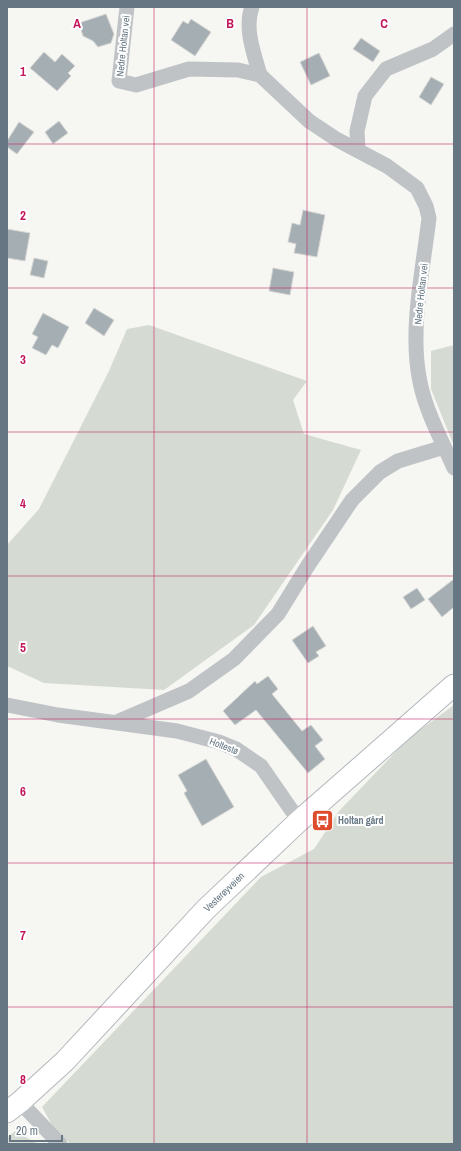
<svg xmlns="http://www.w3.org/2000/svg" width="461" height="1151" font-family="'Archivo Narrow',sans-serif">
  <style>
    .green { fill: #d5dbd2 }
    .building { fill: #a5aeb3; stroke: #d7d7d5 }
    .lines { fill: none; stroke-linecap: round; stroke-linejoin: round }
    .secondary-casing { stroke: #b1b7bb; stroke-width: 23 }
    .minor { stroke: #bfc3c6; stroke-width: 15 }
    .secondary { stroke: #fff; stroke-width: 21 }
    .grid { fill: none; stroke: #c2185b; stroke-width: 1; stroke-opacity: 0.55 }
    .labels { text-anchor: middle; dominant-baseline: central; stroke-width: 4; stroke-linejoin: round; paint-order: stroke }
    .street-label { font-size: 10px; fill: #667783; stroke: #fff }
    .poi-label { font-size: 10px; font-weight: bold; fill: #667783; stroke: #fff; text-anchor: start }
    .grid-label { font-size: 13px; text-anchor: middle; font-weight: bold; fill: #c2185b; stroke: #fff; stroke-width: 4; stroke-linejoin: round; paint-order: stroke }
  </style>
  <rect width="100%" height="100%" fill="#f6f6f2"/>
  <!-- green -->
  <g class="green">
    <polygon points="149,325 307,381 293,400 304,434 361,450 333,510 254,625 164,690 44,683 7,666 7,545 39,509 109,371 127,329"/>
    <polygon points="454,345 454,446 431,389 431,351"/>
    <polygon points="454,705 454,1144 70,1144 52,1125 42,1107 261,877 314,849 339,811 409,738"/>
    <polygon points="15,1131 38,1144 7,1144 7,1138"/>
  </g>
  <!-- building -->
  <g class="building">
    <polygon points="106,14 114,34 111,43 98,47 93,41 83,36 79,23"/>
    <polygon points="191,19 211,32 195,56 171,40 183,21 188,24"/>
    <polygon points="361,38 380,51 373,62 353,49"/>
    <polygon points="44,52 55,62 62,54 75,66 68,73 71,76 57,91 30,68"/>
    <polygon points="319,53 330,76 311,85 300,62"/>
    <polygon points="431,77 444,84 431,105 419,97"/>
    <polygon points="59,121 68,133 53,144 45,132"/>
    <polygon points="19,122 34,132 17,154 7,147 7,141"/>
    <polygon points="303,210 325,215 317,257 294,253 296,244 288,242 292,223 300,225"/>
    <polygon points="7,229 30,233 25,261 7,258"/>
    <polygon points="34,258 48,261 44,278 30,275"/>
    <polygon points="273,268 294,272 290,295 269,291"/>
    <polygon points="94,308 114,320 104,336 85,323"/>
    <polygon points="43,313 69,327 58,348 52,345 46,355 32,348 38,337 32,334"/>
    <polygon points="454,579 454,607 442,617 428,599"/>
    <polygon points="417,588 425,600 411,609 403,597"/>
    <polygon points="313,626 326,646 316,652 319,656 308,663 292,640"/>
    <polygon points="268,676 278,689 272,694 302,731 311,725 323,740 315,746 325,759 308,773 256,710 235,725 223,711 255,681 257,684"/>
    <polygon points="206,759 234,807 202,826 184,793 187,791 178,775"/>
  </g>
  <g class="lines">
    <defs>
      <polyline id="secondary" points="7,1112 20,1102 65,1061 206,909 299,821 454,685"/>
    </defs>
    <!-- secondary casing -->
    <use href="#secondary" class="secondary-casing"/>
    <!-- minor -->
    <g class="minor">
      <path d="M 127,7 L 119,81 L 136,85 L 189,69 L 238,70 L 260,75 L 309,121 L 336,139 L 387,166 L 417,188 L 426,206 L 429,218 C 423,270 409,331 420,382 C 426,412 442,441 454,468"/>
      <path d="M 252,7 C 244,28 254,54 260,75"/>
      <polyline points="358,150 357,131 365,96 386,69 433,49 454,34"/>
      <polyline points="7,705 58,715 177,731 219,742 236,749 261,766 299,821"/>
      <polyline points="117,722 189,691 234,659 278,614 307,567 352,500 380,472 398,461 444,447"/>
      <polyline points="20,1102 60,1144"/>
    </g>
    <!-- secondary -->
    <use href="#secondary" class="secondary"/>
  </g>
  <!-- grid -->
  <path class="grid" d="M 154,7 L 154,1144M 307,7 L 307,1144M 7,144 L 454,144M 7,288 L 454,288M 7,432 L 454,432M 7,576 L 454,576M 7,719 L 454,719M 7,863 L 454,863M 7,1007 L 454,1007"/>
  <!-- icons -->
  <defs>
    <symbol id="bus-square" viewBox="-11 -11 22 22"><rect x="-9" y="-9" width="18" height="18" rx="4" fill="#dd4b2b" stroke="#fff"/><path d="M-5-6H5V4H4V6H2V4H-2V6H-4V4H-5ZM-3.5-4V0h7V-4ZM-3.5 1.2v1.5H-2V1.2ZM2 1.2v1.5H3.5V1.2Z" fill="#fff"/></symbol>
  </defs>
  <g fill-rule="evenodd">
    <use href="#bus-square" x="310" y="808" width="25" height="25"/>
  </g>
  <g class="labels">
    <!-- street labels -->
    <g class="street-label">
      <text transform="translate(123 46) rotate(-84)">Nedre Holtan vei</text>
      <text transform="translate(421 294) rotate(-84)">Nedre Holtan vei</text>
      <text transform="translate(224 746) rotate(21)">Holtestø</text>
      <text transform="translate(224 892) rotate(-44)">Vesterøyveien</text>
    </g>
    <!-- poi labels -->
    <g class="poi-label">
      <text x="338" y="820">Holtan gård</text>
    </g>
  </g>
  <g class="grid-label">
    <text x="77" y="28">A</text>
    <text x="230" y="28">B</text>
    <text x="384" y="28">C</text>
    <text x="23" y="76">1</text>
    <text x="23" y="220">2</text>
    <text x="23" y="364">3</text>
    <text x="23" y="508">4</text>
    <text x="23" y="652">5</text>
    <text x="23" y="796">6</text>
    <text x="23" y="940">7</text>
    <text x="23" y="1084">8</text>
  </g>
  <!-- border -->
  <rect width="461" height="1151" fill="none" stroke="#667783" stroke-width="16"/>
  <!-- scale -->
  <path d="M10 1135v6h52v-6" fill="none" stroke="#667783" stroke-width="2"/>
  <text x="16" y="1135" font-size="12" fill="#667783" stroke="#ffffff" stroke-width="3" paint-order="stroke">20 m</text>
</svg>
